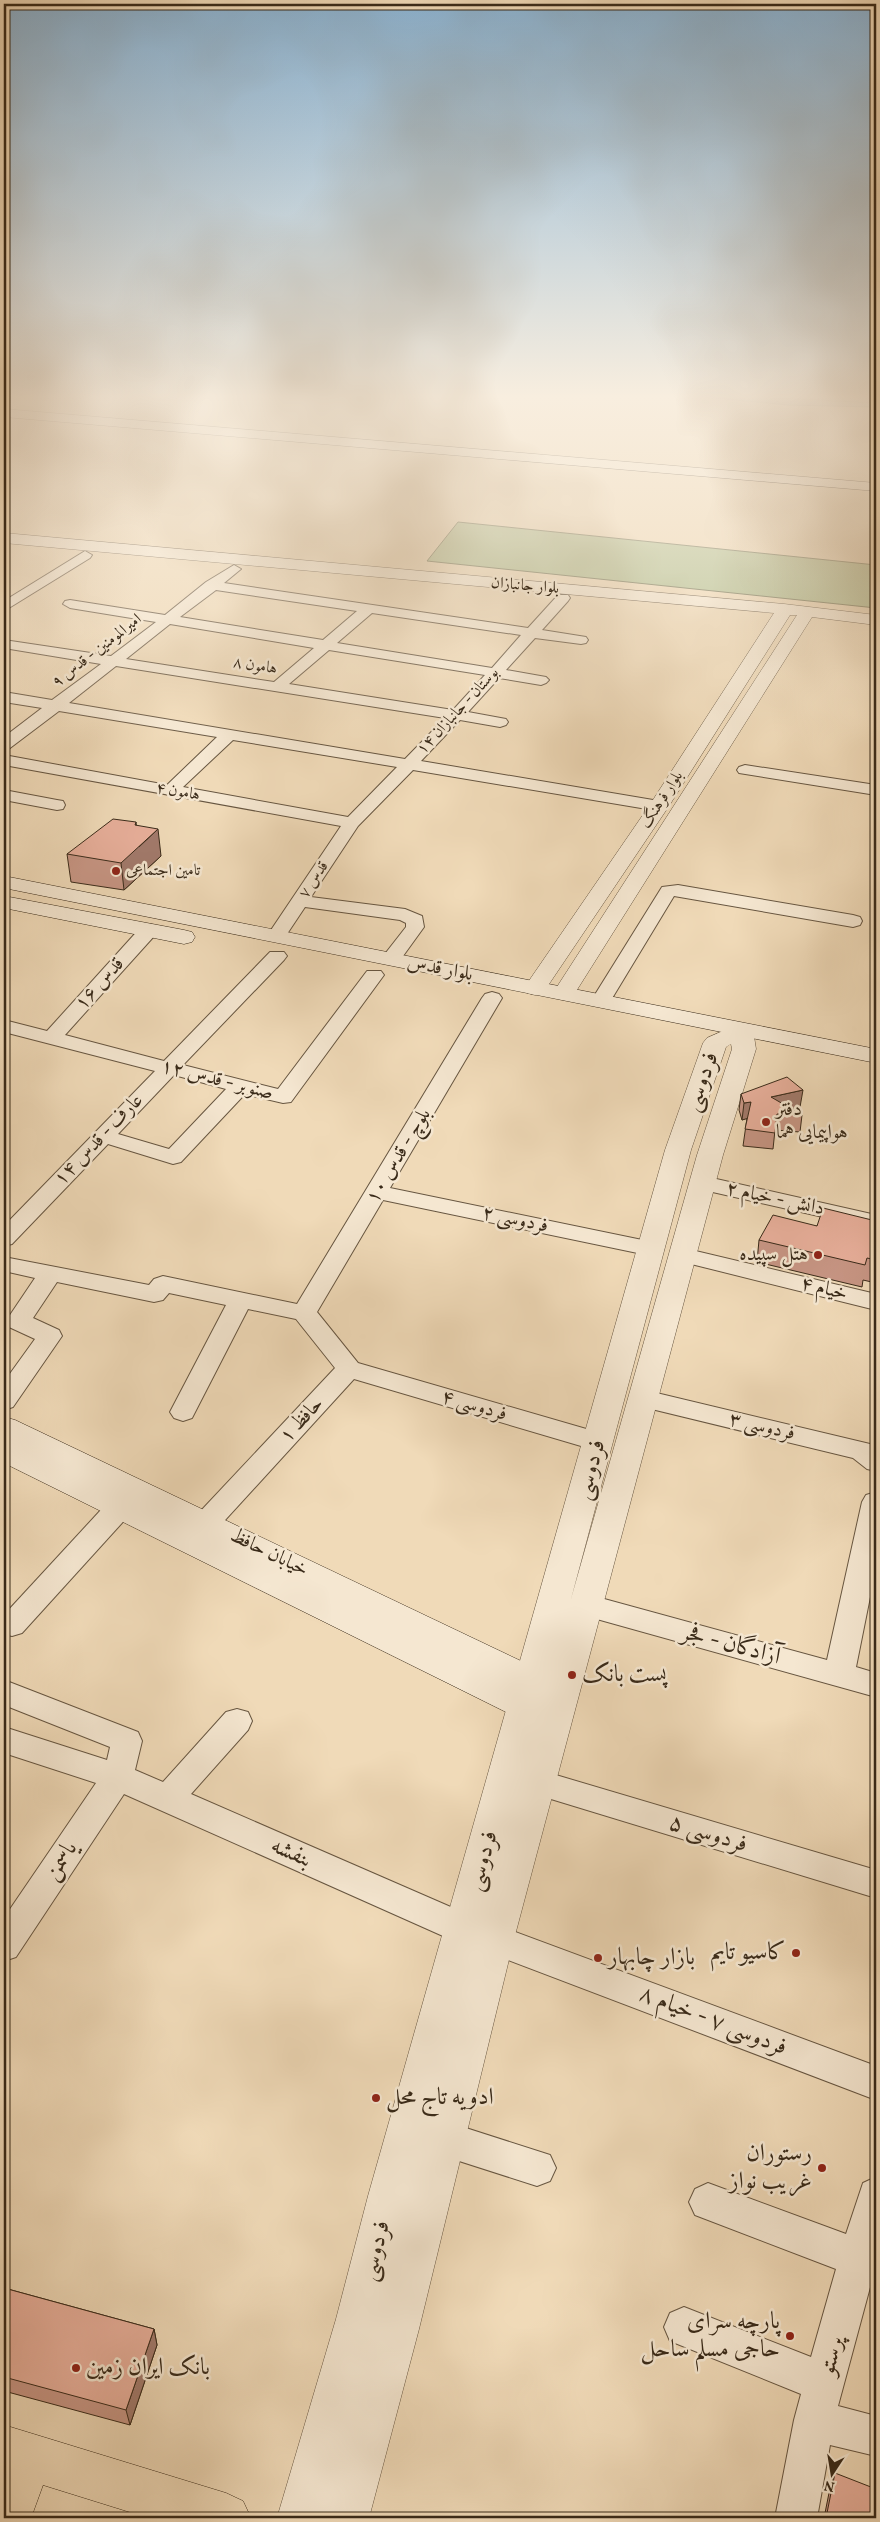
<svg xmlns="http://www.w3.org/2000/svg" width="880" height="2522" font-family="Vollkorn,Amiri,serif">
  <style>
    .green { fill: #b4c193; stroke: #767656 }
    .water { fill: #a1b7bb; stroke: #777f7a }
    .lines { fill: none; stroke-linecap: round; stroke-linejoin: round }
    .shore { stroke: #6d706a; stroke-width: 1 }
    .minor-casing { stroke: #675641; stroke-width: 2 }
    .tertiary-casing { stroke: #675641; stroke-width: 1 }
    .secondary-casing { stroke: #392a19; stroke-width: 1 }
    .primary-casing { stroke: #392a19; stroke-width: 1 }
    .minor { fill: #f5e7d1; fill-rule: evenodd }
    .tertiary { fill: #f5e7d1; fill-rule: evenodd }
    .secondary { fill: #f5e7d1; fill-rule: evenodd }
    .primary { fill: #f0dab8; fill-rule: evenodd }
    .wall { fill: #c89685; stroke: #392a19 }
    .shaded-wall { fill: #a27a6c; stroke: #392a19 }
    .building { fill: #e8af9b; stroke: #392a19 }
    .poi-dot { fill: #8f2418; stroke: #f5e7d1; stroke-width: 2 }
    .labels { text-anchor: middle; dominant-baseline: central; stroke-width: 5; stroke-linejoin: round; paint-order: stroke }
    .far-street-label { font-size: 16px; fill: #392a19; stroke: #f5e7d1 }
    .far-poi-label { font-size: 16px; fill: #392a19; stroke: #f5e7d1; text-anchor: start }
    .street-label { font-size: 20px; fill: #392a19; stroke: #f5e7d1 }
    .poi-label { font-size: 20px; fill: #392a19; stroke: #f5e7d1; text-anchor: start }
    .near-street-label { font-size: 24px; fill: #392a19; stroke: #f5e7d1 }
    .near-poi-label { font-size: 24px; fill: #392a19; stroke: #f5e7d1; text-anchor: start }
  </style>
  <rect width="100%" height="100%" fill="#f0dab8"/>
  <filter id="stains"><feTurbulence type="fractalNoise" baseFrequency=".004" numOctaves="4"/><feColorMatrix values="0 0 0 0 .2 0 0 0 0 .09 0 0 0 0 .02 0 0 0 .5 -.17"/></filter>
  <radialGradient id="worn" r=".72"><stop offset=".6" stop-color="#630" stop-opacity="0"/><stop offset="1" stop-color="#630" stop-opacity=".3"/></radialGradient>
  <!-- green -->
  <polygon class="green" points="458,522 876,565 876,608 427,561"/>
  <!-- water -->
  <polygon class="water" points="696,396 876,396 876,407 788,405"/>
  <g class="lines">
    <!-- shore -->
    <polyline class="shore" points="739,396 876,403"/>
    <defs>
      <g id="minor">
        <polygon points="85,551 92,555 90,558 4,611 4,601"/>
        <path d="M 234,565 L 241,569 L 224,583 L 528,628 L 558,595 L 568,595 L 570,598 L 568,601 L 542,630 L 586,637 L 588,640 L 586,643 L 581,644 L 535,638 L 506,670 L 546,677 L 549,680 L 546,683 L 541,685 L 499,678 L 468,712 L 506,719 L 508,722 L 506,725 L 500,727 L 460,720 L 421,761 L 659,801 L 665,802 L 668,806 L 665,810 L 659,811 L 413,770 L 358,826 L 311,897 L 405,909 L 422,916 L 424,927 L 398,963 L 384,963 L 381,959 L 406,927 L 406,923 L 400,920 L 305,907 L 283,940 L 269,940 L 267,936 L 341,826 L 4,765 L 4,755 L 167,785 L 217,737 L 59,711 L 10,748 L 4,750 L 4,737 L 42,708 L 4,702 L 4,692 L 52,700 L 101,664 L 4,648 L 4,640 L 111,656 L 156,622 L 70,608 L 63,604 L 65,601 L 70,600 L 165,615 L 206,582 ZM 216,590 L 357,611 L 323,640 L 180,617 ZM 372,613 L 521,635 L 492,668 L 337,643 ZM 170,624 L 314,648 L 274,682 L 126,659 ZM 329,650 L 485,675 L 453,710 L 289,684 ZM 116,666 L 445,718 L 405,759 L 69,703 ZM 233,740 L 397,767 L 348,817 L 183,787 Z"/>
        <polygon points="745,765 876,785 876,795 739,773 737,770 739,767"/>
        <polygon points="4,790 57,800 63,801 65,805 63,809 57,810 4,800"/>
        <polygon points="678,885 853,915 860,917 862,921 860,925 853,927 674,896 608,1005 594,1005 591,1001 662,887"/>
        <path d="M 149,924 L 156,926 L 158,930 L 156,934 L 65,1035 L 164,1061 L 270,952 L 284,952 L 287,956 L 284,960 L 183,1065 L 278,1089 L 367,971 L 381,971 L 384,975 L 291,1102 L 283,1103 L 245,1094 L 181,1162 L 173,1164 L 108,1144 L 12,1244 L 4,1246 L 4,1226 L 155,1071 L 4,1032 L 4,1020 L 47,1031 L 142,926 ZM 174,1075 L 226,1089 L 169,1149 L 118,1134 Z"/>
        <polygon points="492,992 499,994 502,998 390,1188 652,1242 660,1244 664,1249 660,1254 652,1256 383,1200 317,1312 358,1363 607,1435 611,1442 607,1449 598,1451 354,1379 216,1530 206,1533 196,1530 192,1523 196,1516 335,1368 296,1319 248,1309 192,1418 183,1421 174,1418 170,1412 226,1305 169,1293 163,1300 154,1302 57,1282 33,1318 59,1330 62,1336 13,1407 4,1410 4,1382 35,1339 9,1327 6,1321 35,1278 4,1271 4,1257 149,1285 154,1279 163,1276 297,1304 482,998 485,994"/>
        <polygon points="703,1176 876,1215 876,1229 695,1188 692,1183 695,1178"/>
        <polygon points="683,1248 876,1294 876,1310 675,1260 671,1255 675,1250"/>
        <polygon points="644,1390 870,1444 876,1449 876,1471 867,1469 853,1458 635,1405 631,1399 635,1393"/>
        <polygon points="876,1492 876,1567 856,1667 876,1673 876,1697 586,1616 576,1613 572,1605 576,1597 586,1594 827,1660 862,1502 866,1495"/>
        <polygon points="121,1496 131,1499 135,1506 131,1513 22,1633 12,1636 4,1634 4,1615 111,1499"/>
        <polygon points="4,1680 138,1732 142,1741 135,1770 163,1782 226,1712 237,1709 248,1712 252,1721 248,1730 191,1794 476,1918 481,1929 476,1940 464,1944 452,1940 124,1794 16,1957 4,1961 4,1918 96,1783 4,1753 4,1727 107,1760 110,1747 4,1705"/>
        <polygon points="539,1770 876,1870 876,1898 528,1792 523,1783 528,1774"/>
        <polygon points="494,1924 876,2066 876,2100 482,1950 477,1939 482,1928"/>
        <polygon points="444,2121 550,2155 556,2168 550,2181 537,2186 431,2152 426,2139 431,2126"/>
        <polygon points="876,2177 876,2265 838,2406 876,2416 876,2456 830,2445 817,2518 775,2518 794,2420 801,2394 670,2341 664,2327 670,2313 684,2307 811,2357 836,2269 695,2215 689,2202 695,2189 708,2183 846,2234 863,2183"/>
      </g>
      <g id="tertiary">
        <polygon points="4,533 784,604 876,615 876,625 812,617 575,993 572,998 564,1000 556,998 553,993 797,615 790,615 669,806 543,993 535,995 527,993 524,988 649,806 774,613 4,543"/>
        <path d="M 741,1023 L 749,1025 L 753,1030 L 756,1049 L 723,1155 L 514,1939 L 419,2329 L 369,2518 L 277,2518 L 336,2319 L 368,2196 L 665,1150 L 703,1043 L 707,1038 ZM 731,1044 L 732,1049 L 697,1155 L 571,1599 L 691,1150 L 726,1047 Z"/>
      </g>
      <g id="secondary">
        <polygon points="4,409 876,483 876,491 4,417"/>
        <polygon points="4,876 876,1049 876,1063 4,888"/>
        <polygon points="4,896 184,930 192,932 195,937 192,942 184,944 4,908"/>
        <polygon points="4,1417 15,1420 544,1672 549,1682 544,1692 536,1695 544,1706 538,1716 526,1720 514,1716 4,1463"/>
      </g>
      <polygon id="primary" points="4,2425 226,2493 243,2501 251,2518 149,2518 43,2485 31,2518 4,2518"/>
    </defs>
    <!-- minor casing -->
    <use href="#minor" class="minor-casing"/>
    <!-- tertiary casing -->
    <use href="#tertiary" class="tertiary-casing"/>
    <!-- secondary casing -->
    <use href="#secondary" class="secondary-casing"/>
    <!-- primary casing -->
    <use href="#primary" class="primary-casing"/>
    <!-- minor -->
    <use href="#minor" class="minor"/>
    <!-- tertiary -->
    <use href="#tertiary" class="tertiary"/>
    <!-- secondary -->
    <use href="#secondary" class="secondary"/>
    <!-- primary -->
    <use href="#primary" class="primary"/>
  </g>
  <!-- wall -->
  <g class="wall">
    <polygon points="136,825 161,856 124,890 71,882 67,854"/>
    <polygon points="741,1094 800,1107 791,1109 802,1115 800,1132 775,1130 773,1149 743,1146 747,1118 742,1120 739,1110"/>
    <polygon points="876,1221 876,1283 863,1280 862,1287 757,1262 759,1240 817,1226"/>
    <polygon points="4,2288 154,2329 157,2345 130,2425 4,2391"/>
    <polygon points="835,2473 876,2518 824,2518 830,2488"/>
  </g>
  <!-- shaded-wall -->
  <g class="shaded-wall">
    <polygon points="136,822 139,847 158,829 161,856 124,890 121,863"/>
    <polygon points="803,1090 800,1107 768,1114 771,1097"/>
    <polygon points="751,1102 749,1118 742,1120 744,1103"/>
    <polygon points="154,2329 157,2345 130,2425 126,2410"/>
  </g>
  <!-- building -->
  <g class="building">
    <polygon points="113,819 136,822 135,825 158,829 121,863 67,854"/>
    <polygon points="787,1077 803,1090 771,1097 802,1115 777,1114 775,1133 745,1129 751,1102 744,1103 741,1094"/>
    <polygon points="823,1208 876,1221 876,1260 867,1258 865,1265 759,1240 773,1215 817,1226"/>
    <polygon points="4,2288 154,2329 126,2410 4,2377"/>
    <polygon points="835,2473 876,2489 876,2518 826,2518"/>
  </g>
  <!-- sky -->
  <linearGradient id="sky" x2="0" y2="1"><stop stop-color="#8bb5d6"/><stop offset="0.53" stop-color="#f8eedf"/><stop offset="1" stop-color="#f8eedf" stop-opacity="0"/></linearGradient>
  <rect width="880" height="749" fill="url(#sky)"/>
  <!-- markers -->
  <g class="poi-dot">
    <circle cx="116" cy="871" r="5"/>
    <circle cx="766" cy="1122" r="5"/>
    <circle cx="818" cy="1255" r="5"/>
    <circle cx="572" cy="1675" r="5"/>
    <circle cx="796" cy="1953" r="5"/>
    <circle cx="598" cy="1958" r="5"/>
    <circle cx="376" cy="2098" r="5"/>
    <circle cx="822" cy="2168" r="5"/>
    <circle cx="790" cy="2336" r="5"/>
    <circle cx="76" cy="2368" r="5"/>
  </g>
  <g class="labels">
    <!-- far-street labels -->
    <g class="far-street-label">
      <text transform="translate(525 586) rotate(5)">بلوار جانبازان</text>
      <text transform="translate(97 651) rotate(-38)">امیرالمومنین - قدس ۹</text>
      <text transform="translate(255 666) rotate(9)">هامون ۸</text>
      <text transform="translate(458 711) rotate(-47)">بوستان - جانبازان ۱۴</text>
      <text transform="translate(178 792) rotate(10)">هامون ۴</text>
      <text transform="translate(662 800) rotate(-57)">بلوار فرهنگ</text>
      <text transform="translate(314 880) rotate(-56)">قدس ۷</text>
    </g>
    <!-- far-poi labels -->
    <g class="far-poi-label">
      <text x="126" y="871">تامین اجتماعی</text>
    </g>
    <!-- street labels -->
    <g class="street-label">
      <text transform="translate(440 969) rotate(11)">بلوار قدس</text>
      <text transform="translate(100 984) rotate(-48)">قدس ۱۶</text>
      <text transform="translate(217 1080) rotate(14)">صنوبر - قدس ۱۲</text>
      <text transform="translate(99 1140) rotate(-46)">عارف - قدس ۱۴</text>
      <text transform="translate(399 1156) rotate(-59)">بلوچ - قدس ۱۰</text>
      <text transform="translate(775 1199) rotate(12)">دانش - خیام ۲</text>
      <text transform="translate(515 1220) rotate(12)">فردوسی ۲</text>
      <text transform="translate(824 1289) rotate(14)">خیام ۴</text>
      <text transform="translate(474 1406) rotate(16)">فردوسی ۴</text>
      <text transform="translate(302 1420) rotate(-47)">حافظ ۱</text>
      <text transform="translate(762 1427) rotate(13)">فردوسی ۳</text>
      <text transform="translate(269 1553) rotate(26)">خیابان حافظ</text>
    </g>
    <!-- poi labels -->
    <g class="poi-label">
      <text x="776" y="1110">دفتر<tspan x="776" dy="23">هواپیمایی هما</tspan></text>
      <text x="808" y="1255" text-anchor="end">هتل سپیده</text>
    </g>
    <!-- near-street labels -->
    <g class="near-street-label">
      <text transform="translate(702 1082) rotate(-70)">فردوسی</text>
      <text transform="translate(591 1470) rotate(-75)">فردوسی</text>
      <text transform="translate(731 1645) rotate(15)">آزادگان - فجر</text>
      <text transform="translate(708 1834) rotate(17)">فردوسی ۵</text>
      <text transform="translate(291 1853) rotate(24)">بنفشه</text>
      <text transform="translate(61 1861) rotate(-56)">یاسمن</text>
      <text transform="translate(483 1861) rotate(-74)">فردوسی</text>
      <text transform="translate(713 2021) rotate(21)">فردوسی ۷ - خیام ۸</text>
      <text transform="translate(376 2251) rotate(-76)">فردوسی</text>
      <text transform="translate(832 2356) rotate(-75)">پرستو</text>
    </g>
    <!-- near-poi labels -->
    <g class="near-poi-label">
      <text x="582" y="1675">پست بانک</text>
      <text x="786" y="1953" text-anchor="end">کاسیو تایم</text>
      <text x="608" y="1958">بازار چابهار</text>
      <text x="386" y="2098">ادویه تاج محل</text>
      <text x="812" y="2154" text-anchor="end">رستوران<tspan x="812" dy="28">غریب نواز</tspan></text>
      <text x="780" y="2322" text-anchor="end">پارچه سرای<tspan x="780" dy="28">حاجی مسلم ساحل</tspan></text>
      <text x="86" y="2368">بانک ایران زمین</text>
    </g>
  </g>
  <!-- margin -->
  <rect width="880" height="2522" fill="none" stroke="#f0dab8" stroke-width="20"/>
  <rect x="5" y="5" width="870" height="2512" fill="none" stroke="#392a19" stroke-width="2.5"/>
  <rect x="10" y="10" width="860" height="2502" fill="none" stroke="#392a19"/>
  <!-- north arrow -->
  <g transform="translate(832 2474) rotate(192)" stroke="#f5e7d1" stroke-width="4" paint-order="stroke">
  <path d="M0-4L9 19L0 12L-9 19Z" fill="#392a19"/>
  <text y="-8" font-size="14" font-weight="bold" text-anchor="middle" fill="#392a19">N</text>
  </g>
  <rect width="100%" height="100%" filter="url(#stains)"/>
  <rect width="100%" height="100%" fill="url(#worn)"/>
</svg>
